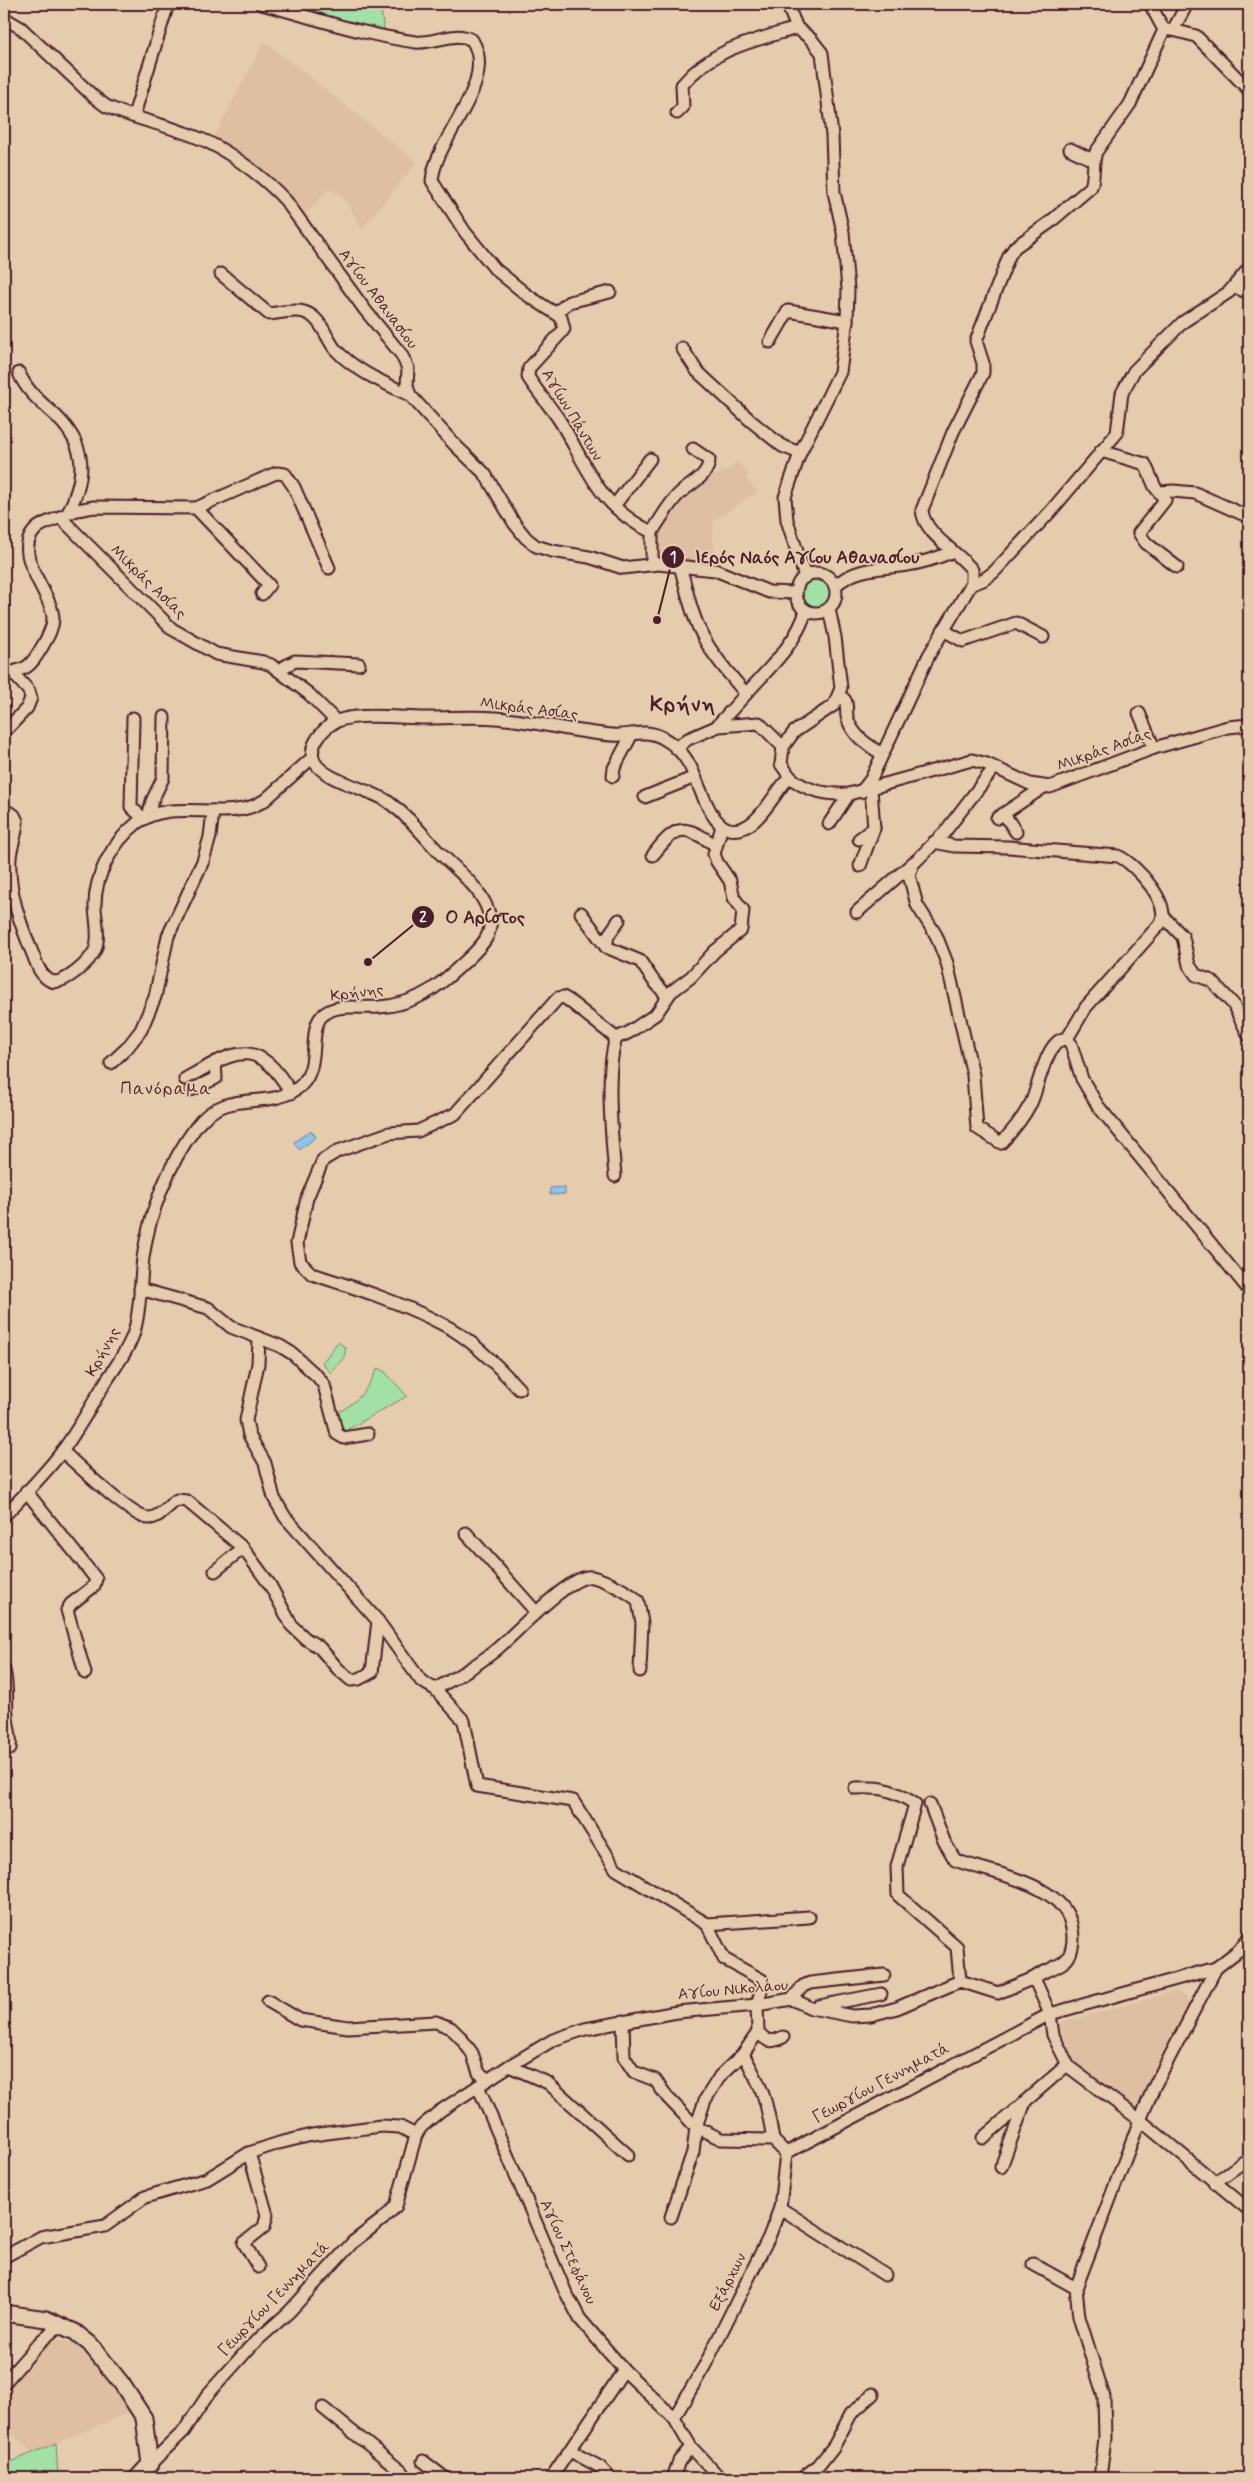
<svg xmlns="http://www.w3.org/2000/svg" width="1253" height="2482" font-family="Mynerve,sans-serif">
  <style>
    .built { fill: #debfa1 }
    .green { fill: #a3e0a6; stroke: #768068 }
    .water { fill: #8ec3eb; stroke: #73819e }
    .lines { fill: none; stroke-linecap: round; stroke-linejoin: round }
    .minor-casing { stroke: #4a1f2b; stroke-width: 15 }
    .major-casing { stroke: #4a1f2b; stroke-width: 19 }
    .minor { stroke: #e4ccad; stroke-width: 11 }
    .major { stroke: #e4ccad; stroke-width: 15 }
    .labels { text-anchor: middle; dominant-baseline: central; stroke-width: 4; stroke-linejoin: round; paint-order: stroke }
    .street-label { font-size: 16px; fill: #4a1f2b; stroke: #e4ccad }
    .neighbourhood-label { font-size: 18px; letter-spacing: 1px; fill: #4a1f2b; stroke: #e4ccad }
    .district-label { font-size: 21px; font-weight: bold; letter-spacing: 1px; fill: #4a1f2b; stroke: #e4ccad }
    .leader { fill: none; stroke: #4a1f2b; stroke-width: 2 }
    .callout-dot { fill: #4a1f2b; stroke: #e4ccad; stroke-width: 2 }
    .mark-label { font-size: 15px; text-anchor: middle; font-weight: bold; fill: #fff }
    .callout-label { font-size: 18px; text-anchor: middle; font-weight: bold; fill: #4a1f2b; stroke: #e4ccad; stroke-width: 4; stroke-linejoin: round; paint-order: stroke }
  </style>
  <rect width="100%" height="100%" fill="#e4ccad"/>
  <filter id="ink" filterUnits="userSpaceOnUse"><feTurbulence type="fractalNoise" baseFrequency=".02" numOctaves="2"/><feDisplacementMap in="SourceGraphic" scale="10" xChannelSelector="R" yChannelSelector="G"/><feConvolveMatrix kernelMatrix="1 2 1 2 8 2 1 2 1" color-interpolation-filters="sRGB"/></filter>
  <g filter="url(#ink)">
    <!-- built -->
    <g class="built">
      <polygon points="264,41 417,162 362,229 342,194 328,190 306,214 272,179 213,139"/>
      <polygon points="737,462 749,474 746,478 757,492 714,520 713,535 716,572 656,565 657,529 674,502 702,481 726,471"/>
      <polygon points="1176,1991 1190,2002 1135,2109 1085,2072 1070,2056 1058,2024"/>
      <polygon points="56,2338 77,2344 110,2382 131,2412 32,2453 4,2424 4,2388 38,2351"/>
    </g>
    <!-- green -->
    <g class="green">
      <polygon points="277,4 380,4 385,36"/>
      <path d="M 814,580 L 830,584 L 831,602 C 817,612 800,613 798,592 L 804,582 Z"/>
      <polygon points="338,1342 346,1348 344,1357 331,1373 322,1363"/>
      <path d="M 378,1368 L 385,1372 L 407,1396 L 338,1435 L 336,1414 C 359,1401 366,1391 378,1368 Z"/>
      <polygon points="56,2443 58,2478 4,2478 4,2465"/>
    </g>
    <!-- water -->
    <g class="water">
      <polygon points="311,1130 316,1137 299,1150 294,1142"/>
      <polygon points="565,1187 565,1194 550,1195 550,1188"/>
    </g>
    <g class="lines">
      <defs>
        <g id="minor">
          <path d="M 261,4 C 312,17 363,35 416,42 C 435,44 454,30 472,40 C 499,83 435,137 432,181 L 465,232 L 495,269 L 527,295 L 561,317 L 564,329 L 561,333 L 529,368 L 528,377 C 538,393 550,406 560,421 C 588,467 598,507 652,532 L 652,564"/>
          <polyline points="787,4 797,28 811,39 822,53 832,135 834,192 843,232 848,289 847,321 840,372 800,453 785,497 787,520 805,577"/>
          <path d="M 4,18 L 21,28 L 94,97 L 106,106 C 133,119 168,125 196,137 C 226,148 265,178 286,201 L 365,310 L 401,354 L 408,368 L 407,386 L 410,395 L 454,444 L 485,474 L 514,523 L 526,538 L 536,546 L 552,551 L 589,557 L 623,568 L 658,564 L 715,570 L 769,592 L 796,593"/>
          <polyline points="1164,30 1173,30 1196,36 1249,90"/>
          <polyline points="1173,30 1187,4"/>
          <path d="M 677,113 L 683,107 L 682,85 C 713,48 753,41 797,28"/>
          <polyline points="134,115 168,4"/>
          <polyline points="1070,149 1093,160"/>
          <path d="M 221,274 L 269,314 C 279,313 294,309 304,312 C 321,317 325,336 335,349 C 355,371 384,383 410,395"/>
          <polyline points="1234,287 1249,293"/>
          <polyline points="557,312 569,302 610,292"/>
          <polyline points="770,342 788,311 847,321"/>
          <polyline points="682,348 697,371 751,421 782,446 800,453"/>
          <path d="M 19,373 C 27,392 41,402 56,416 C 88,447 86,476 68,513"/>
          <polyline points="1101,451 1145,464 1155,487 1165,500 1139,533 1146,543 1177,567"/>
          <polyline points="1161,492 1173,491 1195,493 1249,517"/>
          <polyline points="614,506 650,459"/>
          <polyline points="196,508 269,585 262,594"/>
          <path d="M 652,532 C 660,520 667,507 677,496 C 687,485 709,477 709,460 L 693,449"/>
          <polyline points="329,568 294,487 285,474 276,473 196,508 94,507 77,510 60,517 172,629 216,654 263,662 271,665 309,694 336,721"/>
          <circle cx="816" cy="593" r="20"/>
          <polyline points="972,584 983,580 994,572 1050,512 1117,433 1122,393 1134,371 1183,322 1229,292 1249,268"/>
          <path d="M 835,586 C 855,567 881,569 907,565 C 923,563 937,558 952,552"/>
          <polyline points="943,630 963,641 1016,623 1043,637"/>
          <polyline points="278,670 295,661 359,664"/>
          <path d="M 4,674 C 27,669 30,668 42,647 C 47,638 53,629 53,618 C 52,592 10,554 36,529 C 42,523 52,521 60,517"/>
          <path d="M 746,694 C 769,668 796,644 806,611"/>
          <path d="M 839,696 C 851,700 844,711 848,720 C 854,737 868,745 882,754"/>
          <polyline points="1139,713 1154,748"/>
          <polyline points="133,718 131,807 144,819"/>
          <polyline points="719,726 759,723 783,747"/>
          <polyline points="4,732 27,708 31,698 29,691 12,672"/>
          <path d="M 676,748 L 688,739 L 716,727 L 746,694 C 732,677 717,661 706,642 C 692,618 687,592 680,565"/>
          <polyline points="613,776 614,768 632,734"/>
          <polyline points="790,777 781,764 783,747 794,732 834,705 841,688 835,637 829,609"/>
          <path d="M 861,792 L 871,779 L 929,655 L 972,583 L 972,570 C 959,552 924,535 922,510 L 953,432 L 983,373 L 983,363 L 976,341 L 1009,256 L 1015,247 L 1049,223 L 1091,187 C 1095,175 1092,164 1096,152 L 1130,104 L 1164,30 L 1150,4"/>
          <polyline points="645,797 695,777"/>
          <path d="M 4,810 L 14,815 L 17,821 C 17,834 11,845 10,858 C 8,892 21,926 34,957 C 37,965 41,977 51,981 C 64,986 90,961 95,950 C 100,938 96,921 95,908 C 94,876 112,843 137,823 C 172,796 228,825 265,800 L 313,757"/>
          <polyline points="1004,814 1016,832"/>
          <polyline points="148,817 152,801 163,778 164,717"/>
          <polyline points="997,818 1044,787"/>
          <polyline points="829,824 849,794"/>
          <polyline points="859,839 874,828 871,789"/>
          <path d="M 934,842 L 954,846 L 1008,847 L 1118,856 C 1136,864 1173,905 1160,924 L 1086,1007 L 1067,1039 C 1047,1036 1038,1089 1031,1103 C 1024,1116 1012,1132 1001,1143 L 977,1128 L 973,1075 L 947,963 L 936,935 L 917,905 L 909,875 L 913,864 L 944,833 L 994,768"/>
          <path d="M 653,855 C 677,824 683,824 715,845"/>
          <polyline points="860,866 874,828"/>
          <polyline points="857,912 914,862"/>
          <polyline points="581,913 606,947 640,961 653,980 667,996"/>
          <polyline points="1164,917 1183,937 1189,965 1196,975 1212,981 1233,1004 1249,1036"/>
          <polyline points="606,947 608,936 619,920"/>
          <polyline points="1067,1039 1071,1044 1082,1079 1098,1106 1249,1290"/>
          <polyline points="111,1063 127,1048 141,1030 155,997 168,936 203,861 210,837 213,811"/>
          <path d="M 185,1079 C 235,1051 257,1035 291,1093"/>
          <polyline points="191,1090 216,1078 215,1062"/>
          <path d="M 615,1176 C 612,1138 605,1073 616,1038"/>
          <polyline points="140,1289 208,1308 231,1327 280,1346 293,1354 318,1377 324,1385 337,1434 344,1438 368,1434"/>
          <path d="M 259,1338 L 258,1364 L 246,1420 L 249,1435 L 265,1463 L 274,1498 L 285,1517 L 378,1621 L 421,1681 L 435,1689 C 457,1677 478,1665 497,1649 C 516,1633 564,1581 587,1577 C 597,1575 631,1593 638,1601 L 642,1623 L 640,1671"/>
          <path d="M 519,1389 C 499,1367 471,1338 444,1325 C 403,1303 356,1288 312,1274 L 300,1262 L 297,1243 L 307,1198 L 323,1160 L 338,1151 L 389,1133 L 418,1131 L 455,1114 L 558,998 L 563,997 L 568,1000 L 616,1038 L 628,1033 L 656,1014 L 671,992 L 691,977 L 715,951 L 741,930 L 743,910 L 734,898 L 730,881 L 717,862 L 714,854 L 722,826"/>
          <path d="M 62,1451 C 77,1464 131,1517 148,1518 C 159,1519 168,1505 177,1500 L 187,1501 L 243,1548 L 270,1585 L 292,1626 L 306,1639 L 319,1647 L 338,1669 L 351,1680 L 359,1679 L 372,1672 L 378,1621"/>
          <polyline points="26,1491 96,1579 94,1586 71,1604 67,1610 85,1673"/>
          <path d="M 4,1516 C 23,1496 43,1476 60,1454 C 77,1432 90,1407 105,1383 C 115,1367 128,1351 134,1332 C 141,1309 140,1282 143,1258 C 149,1213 169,1163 196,1127 C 225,1088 263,1110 295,1090 C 324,1073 306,1029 323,1015 C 338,1002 361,1009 379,1007 C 421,1004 444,982 472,955 C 482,945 492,935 490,919 C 486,889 453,868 434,847 C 419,830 406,814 387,801 C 368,788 324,781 314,761 C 308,747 320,733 330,725 C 350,710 404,719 429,718 C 451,718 474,716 496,718 C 535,721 573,732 612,735 C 630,737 644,728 661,737 C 673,743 684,754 690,766 C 699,782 709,824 729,829 C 757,835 773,792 790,777 C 806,791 829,795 849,794 L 972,760 L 987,764 L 1030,784 L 1050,787 L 1154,748 L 1228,727 L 1249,725"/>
          <polyline points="466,1533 536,1612"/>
          <polyline points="215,1571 243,1548"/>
          <path d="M 4,1670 C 8,1686 6,1701 7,1718 C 8,1729 12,1737 10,1749"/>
          <polyline points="435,1689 464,1721 477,1786 573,1801 616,1869 707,1924 724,1959 762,1980 762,1987 757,2005 758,2032 743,2054 720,2076 705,2100 696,2127 693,2152 671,2217"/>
          <path d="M 855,1788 C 882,1787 892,1789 915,1804 L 897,1866 L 898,1895 L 957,1947 L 960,1981"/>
          <path d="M 930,1804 L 944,1841 L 955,1860 C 991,1874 1066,1882 1072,1929 C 1074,1938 1073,1951 1067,1959 C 1059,1968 1044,1970 1034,1978"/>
          <polyline points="707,1924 809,1917"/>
          <polyline points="792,1999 803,1986 810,1983 884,1975"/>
          <polyline points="268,2001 300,2020 348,2027 436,2022 451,2028 460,2037 472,2053 479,2073 488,2079"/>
          <polyline points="819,2006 881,1994"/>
          <polyline points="623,2021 624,2057 634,2072 655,2080 668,2098 696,2127 721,2139 773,2140 786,2153"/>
          <path d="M 758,2032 C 767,2042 771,2043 783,2037"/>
          <path d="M 743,2054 C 763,2088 767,2101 773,2140"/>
          <polyline points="509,2066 548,2083 628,2155"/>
          <polyline points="478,2086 565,2291 580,2319 624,2370 674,2418 691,2447 720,2478"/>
          <polyline points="983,2138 1067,2065"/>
          <polyline points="249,2153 267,2215 264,2227 244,2243 258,2267"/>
          <polyline points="786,2153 1050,2014 1216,1968"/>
          <polyline points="1001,2167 1025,2102"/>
          <polyline points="1214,2183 1249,2158"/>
          <polyline points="780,2208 885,2275"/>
          <polyline points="4,2257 41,2237 105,2226 145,2197 207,2179 249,2153 279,2143 312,2135 381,2126 400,2127 416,2135"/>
          <polyline points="1033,2264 1076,2288"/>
          <polyline points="4,2383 41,2341 61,2324"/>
          <polyline points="323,2408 401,2471 406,2478"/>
          <polyline points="674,2418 705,2365 769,2237 780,2208 786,2153"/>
          <polyline points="570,2451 600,2467 610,2478"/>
          <polyline points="423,2461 445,2478"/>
          <polyline points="150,2464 184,2431 209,2393 252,2345 289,2312 353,2242 383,2219 396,2206 416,2135 421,2127 440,2111 509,2066 553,2040 585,2029 677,2012 757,2005 792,1999 811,2008 852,2016 871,2015 897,2008 960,1981 998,1993 1034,1978 1050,2014 1053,2035 1069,2067 1140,2120 1249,2210"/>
          <polyline points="551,2478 624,2370"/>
          <polyline points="673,2478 679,2461 691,2447"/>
          <polyline points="802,2478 819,2465 834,2446 851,2414 873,2394"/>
          <polyline points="1100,2478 1105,2438 1104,2397 1079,2317 1076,2288 1140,2120 1154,2087 1216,1968 1239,1950 1249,1937"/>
        </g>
        <polyline id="major" points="4,2313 46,2319 75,2332 90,2344 122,2384 144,2418 150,2464 137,2478"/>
      </defs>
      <!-- minor casing -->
      <use href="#minor" class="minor-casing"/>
      <!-- major casing -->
      <use href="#major" class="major-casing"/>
      <!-- minor -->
      <use href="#minor" class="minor"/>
      <!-- major -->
      <use href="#major" class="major"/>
    </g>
  </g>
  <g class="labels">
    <!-- street labels -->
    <g class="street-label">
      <text transform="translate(378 299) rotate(53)">Αγίου Αθανασίου</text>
      <text transform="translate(572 415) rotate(59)">Αγίων Πάντων</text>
      <text transform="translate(148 582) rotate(44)">Μικράς Ασίας</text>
      <text transform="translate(529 709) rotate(7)">Μικράς Ασίας</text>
      <text transform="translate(1104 750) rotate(-20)">Μικράς Ασίας</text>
      <text transform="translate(357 993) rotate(-7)">Κρήνης</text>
      <text transform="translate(103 1352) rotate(-61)">Κρήνης</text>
      <text transform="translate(733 1990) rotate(-5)">Αγίου Νικολάου</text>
      <text transform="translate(881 2083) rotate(-28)">Γεωργίου Γεννηματά</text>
      <text transform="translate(568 2252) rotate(65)">Αγίου Στεφάνου</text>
      <text transform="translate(728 2282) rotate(-63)">Εξάρχων</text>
      <text transform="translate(274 2299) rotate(-46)">Γεωργίου Γεννηματά</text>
    </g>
    <!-- neighbourhood labels -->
    <g class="neighbourhood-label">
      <text x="166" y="1089">Πανόραμα</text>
    </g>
    <!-- district labels -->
    <g class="district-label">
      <text x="683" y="705">Κρήνη</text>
    </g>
  </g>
  <!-- callouts -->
  <path class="leader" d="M657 620L673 557M368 962L423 917"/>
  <g class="callout-dot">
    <circle cx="657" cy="620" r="5"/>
    <circle cx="368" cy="962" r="5"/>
    <circle cx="673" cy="557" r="12"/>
    <circle cx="423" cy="917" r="12"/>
  </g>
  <g class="mark-label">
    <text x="673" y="562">1</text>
    <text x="423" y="922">2</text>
  </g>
  <g class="callout-label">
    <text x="807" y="563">Ιερός Ναός Αγίου Αθανασίου</text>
    <text x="485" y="923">Ο Αρίστος</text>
  </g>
  <!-- margin -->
  <rect width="1253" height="2482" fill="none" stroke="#e4ccad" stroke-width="20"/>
  <rect x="10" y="10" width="1233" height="2462" fill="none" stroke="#4a1f2b" stroke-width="2" filter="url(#ink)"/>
</svg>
